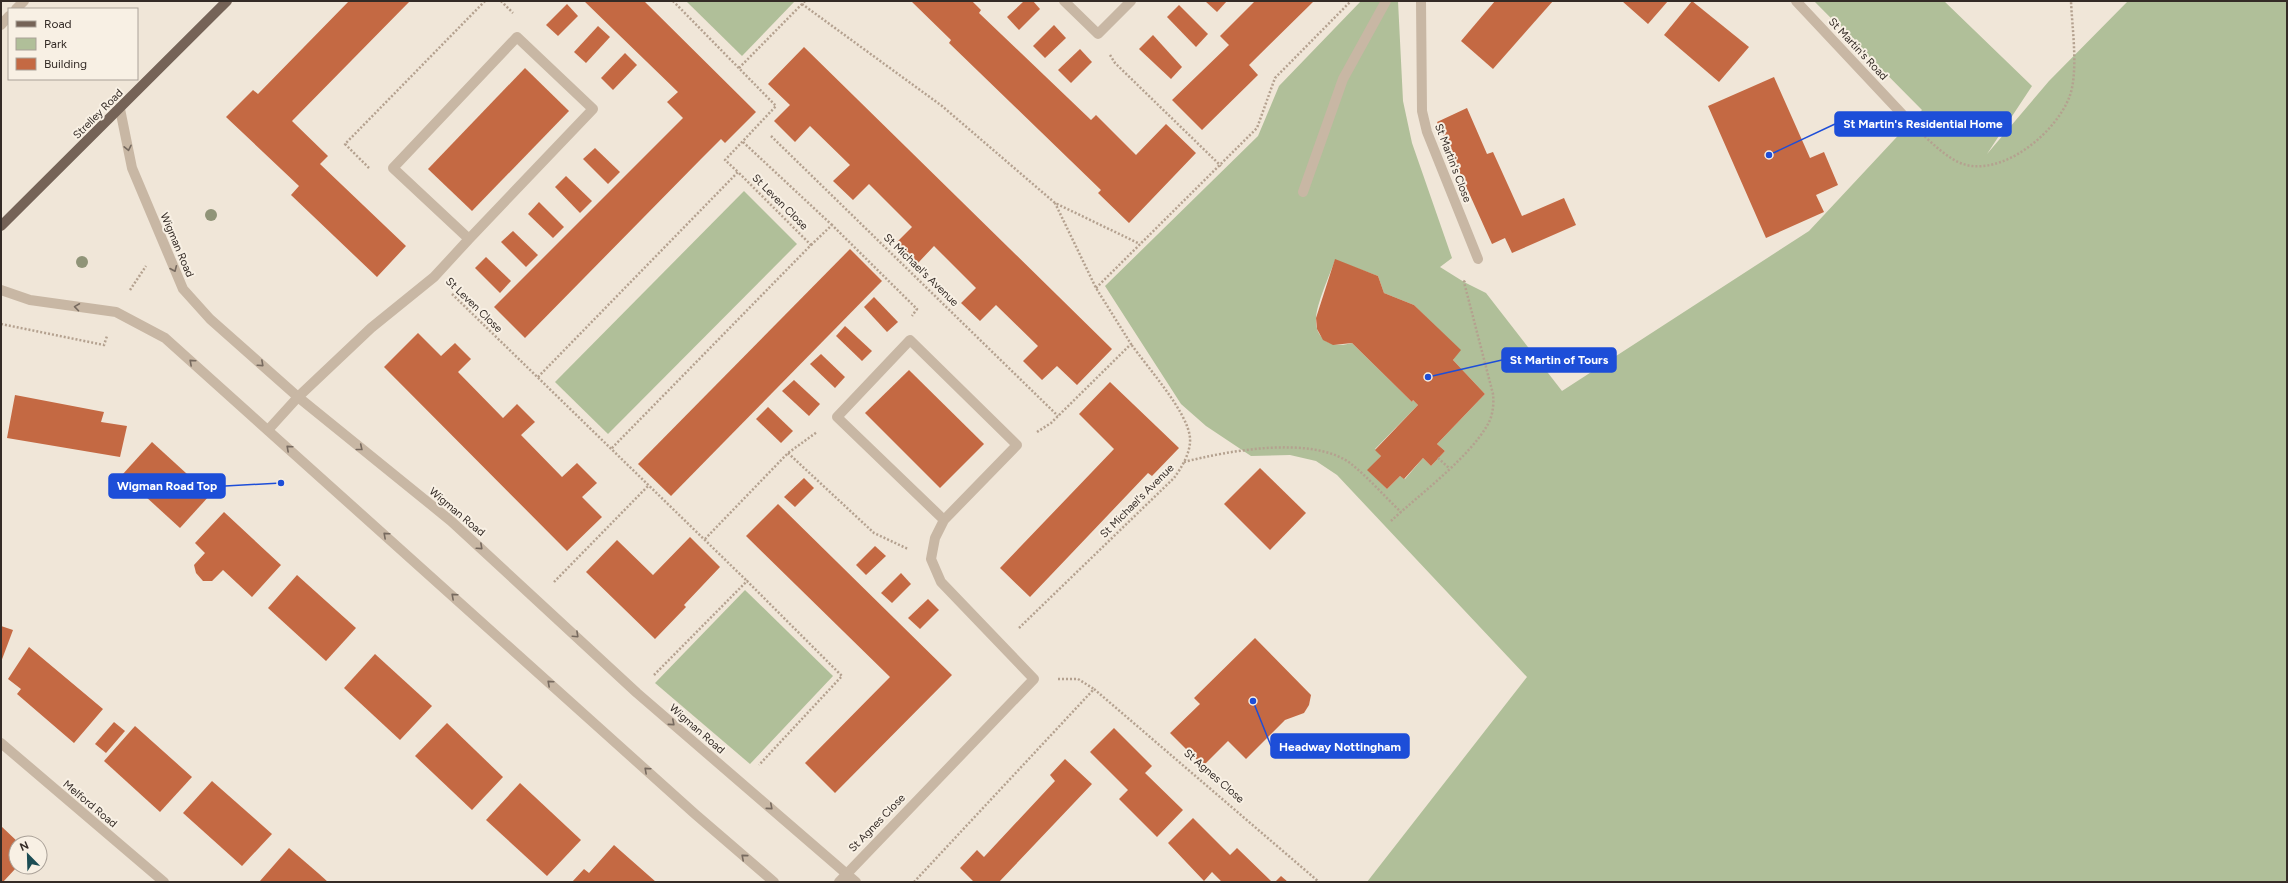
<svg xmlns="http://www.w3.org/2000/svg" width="2288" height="883" font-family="Figtree,sans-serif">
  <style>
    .green { fill: #b0bf99; fill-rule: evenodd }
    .building { fill: #c46943 }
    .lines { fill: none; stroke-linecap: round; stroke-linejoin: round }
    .path { stroke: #b4a18f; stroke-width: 2.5; stroke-dasharray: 2 2; stroke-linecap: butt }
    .minor { stroke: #c8b7a4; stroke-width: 10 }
    .major { stroke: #756357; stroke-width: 10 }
    .tree { fill: #909478 }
    .oneway { stroke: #776a5f }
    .labels { text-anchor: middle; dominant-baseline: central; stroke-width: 4; stroke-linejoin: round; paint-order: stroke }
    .street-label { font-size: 11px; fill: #342b26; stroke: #f8f0e4 }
    .leader { fill: none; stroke: #1d4ed8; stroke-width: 1.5 }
    .callout-dot { fill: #1d4ed8; stroke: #f8f0e4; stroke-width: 1.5 }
    .callout { fill: #1d4ed8; stroke: #1d4ed8; stroke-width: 1.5 }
    .callout-label { font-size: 12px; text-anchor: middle; font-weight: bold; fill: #fff }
  </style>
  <rect width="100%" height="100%" fill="#f0e6d8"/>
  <!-- green -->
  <g class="green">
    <polygon points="686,1 795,1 742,56"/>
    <path d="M 1361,1 L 1398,1 L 1403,101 L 1412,143 L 1452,258 L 1440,267 L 1464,282 L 1486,293 L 1562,391 L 1809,231 L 1922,110 L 1814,1 L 1944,1 L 2032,86 L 1987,154 L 2049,81 L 2128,1 L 2287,1 L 2287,882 L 1367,882 L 1527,677 L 1337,475 L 1316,461 L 1290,455 L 1251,456 L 1206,426 L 1181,404 L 1105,286 L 1258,136 L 1279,86 ZM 1335,260 L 1378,276 L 1384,293 L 1414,305 L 1460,350 L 1453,360 L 1485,394 L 1437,444 L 1445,451 L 1431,466 L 1423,458 L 1405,479 L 1400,476 L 1387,489 L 1368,470 L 1381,456 L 1375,449 L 1418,405 L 1413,400 L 1412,402 L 1352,343 C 1333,349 1315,340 1316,319 C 1316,305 1330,274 1335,260 Z"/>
    <polygon points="744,191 797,244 608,434 555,382"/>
    <polygon points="745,590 833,676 750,764 655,683"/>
  </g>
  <!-- building -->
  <g class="building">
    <polygon points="349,1 410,1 292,121 328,156 320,164 406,246 377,277 291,195 299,186 226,117 253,90 258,94"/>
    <polygon points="584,1 644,1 756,112 725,143 721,139 701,159 525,338 494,307 683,118 667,102 678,92"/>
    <polygon points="911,1 972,1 981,10 979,13 1091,120 1096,115 1136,155 1166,124 1196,153 1129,223 1098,193 1101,190 949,43 951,40"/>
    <polygon points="1024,1 1033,1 1040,9 1019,30 1007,17"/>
    <polygon points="1205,1 1227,1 1217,12"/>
    <polygon points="1255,1 1314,1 1249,65 1258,75 1202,130 1172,100 1229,45 1220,36"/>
    <polygon points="1495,1 1553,1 1493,69 1461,41"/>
    <polygon points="1622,1 1668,1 1648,24"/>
    <polygon points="1692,1 1749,47 1719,82 1664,35"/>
    <polygon points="567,4 578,16 558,36 546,25"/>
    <polygon points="1179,5 1208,34 1196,47 1167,17"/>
    <polygon points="1054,25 1066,38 1045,58 1033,46"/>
    <polygon points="598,26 610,37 586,63 574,52"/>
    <polygon points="1153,35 1182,67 1171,79 1139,49"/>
    <polygon points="804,47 1112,349 1077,385 1057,366 1042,380 1023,361 1038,346 996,305 980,321 961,303 976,288 934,246 918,263 897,242 912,227 869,184 853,200 833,181 850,165 810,126 795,142 774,121 790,105 768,84"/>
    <polygon points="1080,49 1092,62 1071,83 1058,70"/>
    <polygon points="625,53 637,65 613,90 601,78"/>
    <polygon points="525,68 569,111 472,211 428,169"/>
    <polygon points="1774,77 1810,158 1824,152 1838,185 1816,195 1824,212 1766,238 1708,106"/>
    <polygon points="1467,108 1487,154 1493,152 1522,216 1564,198 1576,225 1512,253 1505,238 1492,244 1437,122"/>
    <polygon points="595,148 620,172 608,184 583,159"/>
    <polygon points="566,176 592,201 580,213 555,187"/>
    <polygon points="539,202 564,227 553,238 528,214"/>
    <polygon points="513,231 538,255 526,267 501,242"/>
    <polygon points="850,249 882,281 671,496 638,464"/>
    <polygon points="486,257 511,281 500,293 475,268"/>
    <polygon points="1335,259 1378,276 1384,293 1414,305 1461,350 1453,360 1485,394 1437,444 1445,451 1431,466 1423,458 1404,479 1400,476 1387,489 1367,470 1381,456 1375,450 1418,405 1413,400 1412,402 1352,343 1333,345 1323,340 1317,329 1316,318"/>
    <polygon points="874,297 898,322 887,332 864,307"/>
    <polygon points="845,326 872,351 862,361 836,336"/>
    <polygon points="418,333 441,356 455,343 471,359 458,372 503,418 517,404 535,422 521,435 562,477 577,463 597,483 582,497 602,517 567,551 384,367"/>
    <polygon points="821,354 845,377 835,388 810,364"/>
    <polygon points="909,370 984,444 940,488 865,413"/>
    <polygon points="794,380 820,404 809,416 782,391"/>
    <polygon points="1110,382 1179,448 1152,476 1148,473 1030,597 1000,568 1114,449 1079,414"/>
    <polygon points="15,395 104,412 101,422 127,426 120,457 7,438"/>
    <polygon points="768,407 793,431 781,443 756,419"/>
    <polygon points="152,442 210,495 180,528 122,475"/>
    <polygon points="1260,468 1306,513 1270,550 1224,504"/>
    <polygon points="804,478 814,488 795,507 784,497"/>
    <polygon points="778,504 952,675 835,793 805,763 890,677 746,536"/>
    <polygon points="224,512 281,565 252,597 223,570 212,581 203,581 196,573 194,565 205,553 195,543"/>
    <polygon points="690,537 720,567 684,605 686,607 655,639 586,572 617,540 653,575"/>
    <polygon points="875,546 886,556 866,575 856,565"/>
    <polygon points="901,573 911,584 892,603 881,593"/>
    <polygon points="297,575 356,628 326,661 268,608"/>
    <polygon points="928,599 939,610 920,629 908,618"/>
    <polygon points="1,626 13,630 1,662"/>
    <polygon points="1255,638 1311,695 1309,705 1304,713 1285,720 1246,759 1228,741 1203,766 1170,733 1200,704 1194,698"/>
    <polygon points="29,647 103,709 74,743 17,694 21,689 8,679"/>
    <polygon points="375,654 432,706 400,740 344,688"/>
    <polygon points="114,722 125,731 106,753 95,744"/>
    <polygon points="447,723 503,777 472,810 415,756"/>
    <polygon points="135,726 192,777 160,812 104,761"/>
    <polygon points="1114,728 1152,766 1145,773 1183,810 1157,837 1119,799 1128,790 1090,752"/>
    <polygon points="1065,759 1092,784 999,882 974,882 960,868 977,850 984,857 1055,781 1050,775"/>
    <polygon points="212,781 272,834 242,866 183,813"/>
    <polygon points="520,783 581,840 547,876 486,820"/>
    <polygon points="1193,818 1230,855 1237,848 1272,882 1222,882 1212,872 1204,881 1168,843"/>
    <polygon points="1,826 19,843 16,843 16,868 3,882 1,882"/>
    <polygon points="614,845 656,882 572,882 584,869 589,873"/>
    <polygon points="289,848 318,873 328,882 261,882 260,881"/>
    <polygon points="1281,876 1288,882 1275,882"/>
  </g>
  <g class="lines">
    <!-- path -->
    <g class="path">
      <polyline points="501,1 513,13"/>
      <polyline points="673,1 776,106 725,160 738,172"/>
      <polyline points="802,4 942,106 1055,203 1140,244"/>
      <polyline points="1110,55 1115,63 1221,166"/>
      <polyline points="739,68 805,1"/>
      <path d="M 1919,131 C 1933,144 1952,164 1972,166 C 2010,170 2055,132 2069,98 C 2079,73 2072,28 2071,1"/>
      <polyline points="771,136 1058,416"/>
      <polyline points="743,142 832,225"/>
      <polyline points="369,168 345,144 485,1"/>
      <polyline points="811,245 832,225 917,309 912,316"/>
      <polyline points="1096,288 1257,128 1275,78 1351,1"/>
      <polyline points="130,290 146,266"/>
      <polyline points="452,294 747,581"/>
      <polyline points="1,324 104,345 107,336"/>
      <polyline points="538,377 738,172 811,245 611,449"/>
      <polyline points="1037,432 1051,423 1131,344 1096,288 1055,203"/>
      <polyline points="788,453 874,533 908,549"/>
      <polyline points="1438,458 1449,468"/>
      <path d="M 1184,462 C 1227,451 1311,435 1350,463 C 1368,477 1384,496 1401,512"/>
      <path d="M 1391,521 C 1420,494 1469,458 1488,424 C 1493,415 1494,404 1493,394 L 1464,282 L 1466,279"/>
      <polyline points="705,539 788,453 817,432"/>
      <polyline points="554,582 649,485"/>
      <path d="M 1019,628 L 1174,478 C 1182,467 1191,452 1190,438 C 1188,412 1147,367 1131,344"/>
      <polyline points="654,675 747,581 842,676 759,765"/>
      <polyline points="1058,679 1078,679 1094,689"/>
      <polyline points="914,882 1094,689 1319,882"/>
    </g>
    <!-- minor -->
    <g class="minor">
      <polyline points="1064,1 1098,34 1131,1"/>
      <polyline points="1421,1 1422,111 1427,132 1478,259"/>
      <polyline points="1796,1 1902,114"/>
      <polyline points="16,9 24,1"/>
      <polyline points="1,25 9,16"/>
      <polyline points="120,109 132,168 164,244 183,289 210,319 298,397 451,521 637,693 856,882"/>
      <polyline points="1303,192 1343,79 1386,1"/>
      <polyline points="1,290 30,300 116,312 165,338 695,814 774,882"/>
      <polyline points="268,430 298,397 371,328 434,277 469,239 393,168 517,37 593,109 469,239"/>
      <polyline points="1,743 164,882"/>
      <polyline points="839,882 1034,679 941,582 931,559 935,538 944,520 1017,445 910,340 837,417 944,520"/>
    </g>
    <!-- major -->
    <polyline class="major" points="1,226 227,1"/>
  </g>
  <!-- trees -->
  <g class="tree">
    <circle cx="211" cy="215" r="6"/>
    <circle cx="82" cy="262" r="6"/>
  </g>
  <!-- one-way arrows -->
  <defs><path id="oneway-chevron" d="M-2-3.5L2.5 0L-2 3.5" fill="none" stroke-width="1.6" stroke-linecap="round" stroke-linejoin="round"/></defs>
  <g class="oneway">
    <use href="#oneway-chevron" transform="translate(128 148) rotate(78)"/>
    <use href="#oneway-chevron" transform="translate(174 269) rotate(67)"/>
    <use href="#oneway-chevron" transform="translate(77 307) rotate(-172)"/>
    <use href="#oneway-chevron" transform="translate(192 362) rotate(-138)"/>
    <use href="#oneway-chevron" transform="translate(261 364) rotate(42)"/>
    <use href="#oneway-chevron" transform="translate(289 448) rotate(-138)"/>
    <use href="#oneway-chevron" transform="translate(360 448) rotate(39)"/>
    <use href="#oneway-chevron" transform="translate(386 535) rotate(-138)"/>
    <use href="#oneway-chevron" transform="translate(480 547) rotate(42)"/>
    <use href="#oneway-chevron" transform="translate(454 596) rotate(-138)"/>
    <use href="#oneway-chevron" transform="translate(576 635) rotate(43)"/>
    <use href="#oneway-chevron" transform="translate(550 683) rotate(-138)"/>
    <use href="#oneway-chevron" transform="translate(672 723) rotate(41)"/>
    <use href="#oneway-chevron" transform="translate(647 770) rotate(-138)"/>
    <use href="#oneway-chevron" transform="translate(770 807) rotate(41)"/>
    <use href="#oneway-chevron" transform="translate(744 857) rotate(-139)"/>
  </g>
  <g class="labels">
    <!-- street labels -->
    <g class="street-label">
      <text transform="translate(1858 49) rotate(47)">St Martin's Road</text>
      <text transform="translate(98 114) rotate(-45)">Strelley Road</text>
      <text transform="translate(1453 163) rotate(69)">St Martin's Close</text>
      <text transform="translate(780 202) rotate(45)">St Leven Close</text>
      <text transform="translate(177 245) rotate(67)">Wigman Road</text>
      <text transform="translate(921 270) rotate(44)">St Michael's Avenue</text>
      <text transform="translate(474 305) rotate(44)">St Leven Close</text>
      <text transform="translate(1137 501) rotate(-45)">St Michael's Avenue</text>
      <text transform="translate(457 512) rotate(40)">Wigman Road</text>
      <text transform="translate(697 729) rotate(41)">Wigman Road</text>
      <text transform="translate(1214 776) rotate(41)">St Agnes Close</text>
      <text transform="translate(90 804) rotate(40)">Melford Road</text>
      <text transform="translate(877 823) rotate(-46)">St Agnes Close</text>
    </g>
  </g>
  <!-- callouts -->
  <path class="leader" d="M1769 155L1835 124M1428 377L1502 360M281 483L225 486M1253 701L1271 746"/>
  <g class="callout-dot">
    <circle cx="1769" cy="155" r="4"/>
    <circle cx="1428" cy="377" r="4"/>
    <circle cx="281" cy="483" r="4"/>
    <circle cx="1253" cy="701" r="4"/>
  </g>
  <g class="callout">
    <rect x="1835" y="112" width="176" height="24" rx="4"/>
    <rect x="1502" y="348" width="114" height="24" rx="4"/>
    <rect x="109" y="474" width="116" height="24" rx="4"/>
    <rect x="1271" y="734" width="138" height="24" rx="4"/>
  </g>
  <g class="callout-label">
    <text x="1923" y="128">St Martin's Residential Home</text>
    <text x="1559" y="364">St Martin of Tours</text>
    <text x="167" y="490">Wigman Road Top</text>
    <text x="1340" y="751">Headway Nottingham</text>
  </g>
  <!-- border -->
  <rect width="2288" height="883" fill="none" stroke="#342b26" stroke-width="4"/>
  <!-- legend -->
  <rect x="8" y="8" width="130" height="72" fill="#f8f0e4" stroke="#aaa198"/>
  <rect x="16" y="21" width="20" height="6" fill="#756357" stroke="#aaa198"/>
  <text x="44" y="28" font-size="12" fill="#342b26">Road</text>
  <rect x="16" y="38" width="20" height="12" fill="#b0bf99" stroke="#aaa198"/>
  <text x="44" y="48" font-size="12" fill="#342b26">Park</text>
  <rect x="16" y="58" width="20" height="12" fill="#c46943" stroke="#aaa198"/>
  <text x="44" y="68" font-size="12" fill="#342b26">Building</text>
  <!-- north arrow -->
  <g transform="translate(28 855) rotate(337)"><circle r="19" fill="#f8f0e4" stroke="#aaa198"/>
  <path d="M0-3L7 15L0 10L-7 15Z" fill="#1c4d54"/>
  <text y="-6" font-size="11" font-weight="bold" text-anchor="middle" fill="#342b26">N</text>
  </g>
</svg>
